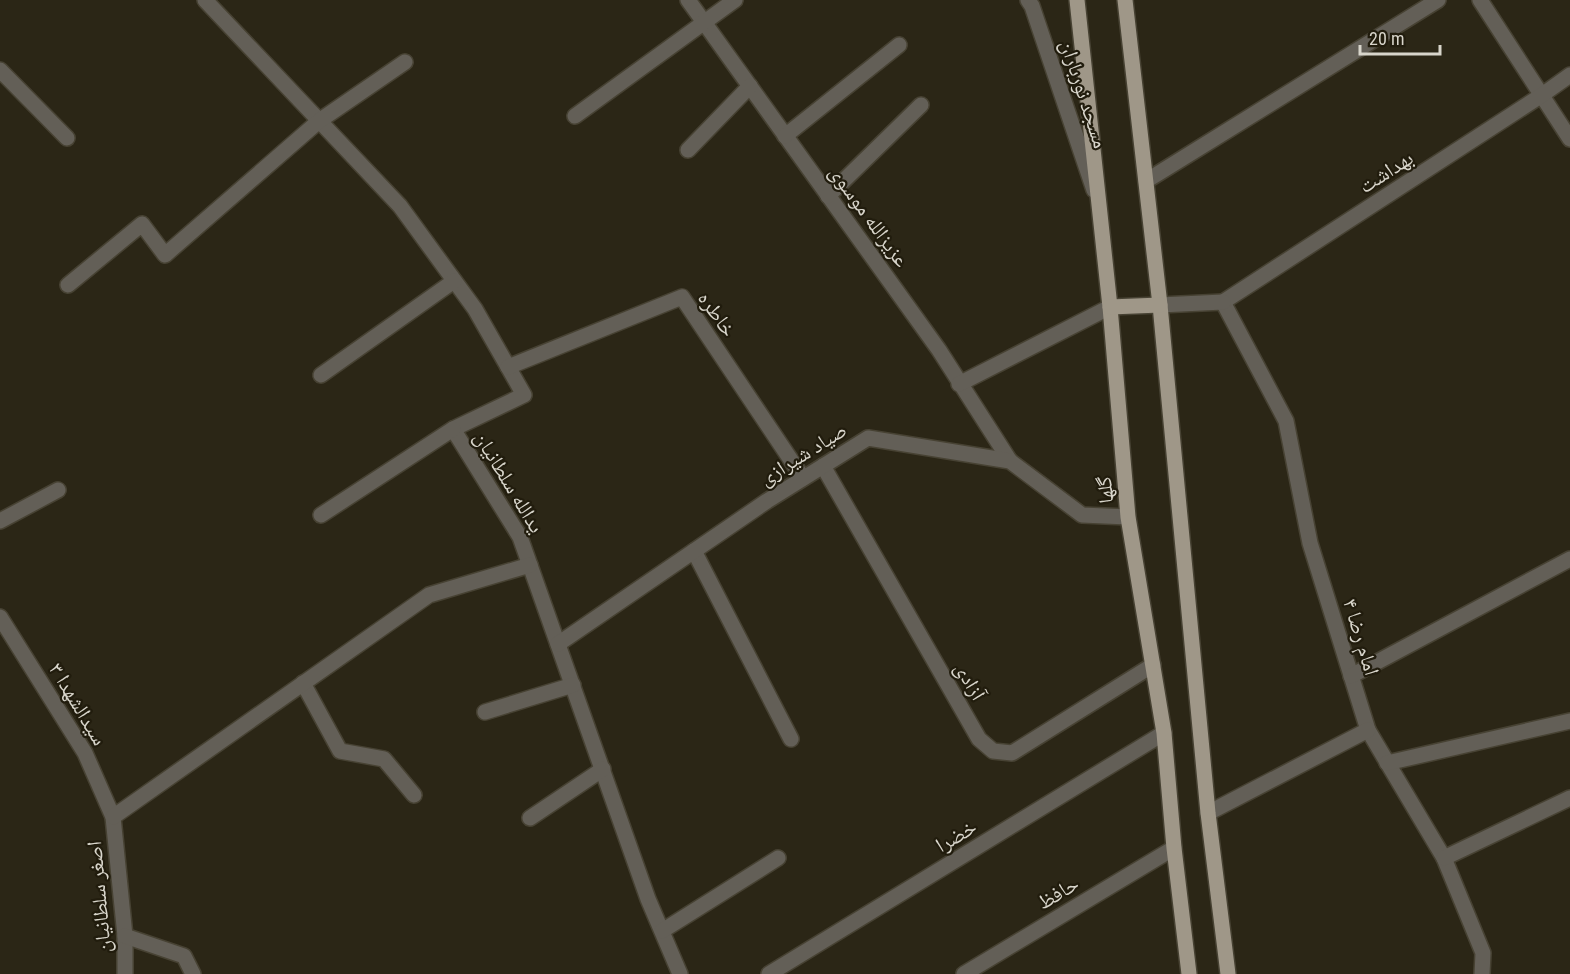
<svg xmlns="http://www.w3.org/2000/svg" width="1570" height="974" font-family="'Roboto Condensed','Noto Naskh Arabic',sans-serif">
  <style>
    .lines { fill: none; stroke-linecap: round; stroke-linejoin: round }
    .minor-casing { stroke: #474233; stroke-width: 18 }
    .major-casing { stroke: #474233; stroke-width: 18 }
    .minor { stroke: #635f57; stroke-width: 15 }
    .major { stroke: #9f9788; stroke-width: 15 }
    .labels { text-anchor: middle; dominant-baseline: central; stroke-width: 4.5; stroke-linejoin: round; paint-order: stroke }
    .street-label { font-size: 21px; fill: #d8d5cb; stroke: #211c0d }
  </style>
  <rect width="100%" height="100%" fill="#2b2616"/>
  <g class="lines">
    <defs>
      <g id="minor">
        <polyline points="205,0 400,206 475,309 524,395 453,429 520,537 648,899 680,974"/>
        <polyline points="688,0 939,350 1010,461"/>
        <polyline points="1028,0 1032,6 1094,190"/>
        <polyline points="1480,0 1570,139"/>
        <polyline points="0,70 67,138"/>
        <polyline points="575,116 735,0"/>
        <polyline points="785,136 899,45"/>
        <polyline points="688,150 750,86"/>
        <polyline points="1146,181 1438,0"/>
        <polyline points="828,196 921,105"/>
        <polyline points="68,285 142,224 165,255 319,121 405,62"/>
        <polyline points="1223,302 1286,421 1310,543 1368,730 1444,858 1483,953 1482,974"/>
        <polyline points="1223,302 1542,95 1570,75"/>
        <polyline points="1160,305 1223,302"/>
        <polyline points="508,367 682,297 803,478"/>
        <polyline points="321,375 454,281"/>
        <polyline points="959,384 1110,307"/>
        <polyline points="823,466 979,739 993,751 1012,753 1153,665"/>
        <polyline points="321,515 453,429"/>
        <polyline points="0,521 58,490"/>
        <polyline points="694,551 791,739"/>
        <polyline points="0,617 85,753 113,817 125,936 125,974"/>
        <polyline points="558,644 767,501 868,438 1010,461 1082,515 1128,517"/>
        <polyline points="1351,676 1570,559"/>
        <polyline points="303,683 340,751 384,759 414,795"/>
        <polyline points="485,712 573,685"/>
        <polyline points="1387,763 1570,721"/>
        <polyline points="1208,813 1368,730"/>
        <polyline points="113,817 429,595 530,565"/>
        <polyline points="530,818 603,769"/>
        <polyline points="1444,858 1570,798"/>
        <polyline points="662,931 778,858"/>
        <polyline points="125,936 184,956 193,974"/>
        <polyline points="769,974 1164,733"/>
        <polyline points="964,974 1174,848"/>
      </g>
      <g id="major">
        <polyline points="1077,0 1110,307 1128,517 1164,733 1174,848 1189,974"/>
        <polyline points="1125,0 1160,305 1208,813 1228,974"/>
        <polyline points="1110,307 1160,305"/>
      </g>
    </defs>
    <!-- minor casing -->
    <use href="#minor" class="minor-casing"/>
    <!-- major casing -->
    <use href="#major" class="major-casing"/>
    <!-- minor -->
    <use href="#minor" class="minor"/>
    <!-- major -->
    <use href="#major" class="major"/>
  </g>
  <g class="labels">
    <!-- street labels -->
    <g class="street-label">
      <text transform="translate(1084 94) rotate(72)">مسجد نورباران</text>
      <text transform="translate(1386 172) rotate(-33)">بهداشت</text>
      <text transform="translate(869 216) rotate(54)">عزیزالله موسوی</text>
      <text transform="translate(717 314) rotate(55)">خاطره</text>
      <text transform="translate(803 454) rotate(-32)">صیاد شیرازی</text>
      <text transform="translate(509 482) rotate(59)">یدالله سلطانیان</text>
      <text transform="translate(1105 490) rotate(-95)">گلها</text>
      <text transform="translate(1361 637) rotate(73)">امام رضا ۴</text>
      <text transform="translate(970 681) rotate(60)">آزادی</text>
      <text transform="translate(78 704) rotate(59)">سیدالشهدا ۳</text>
      <text transform="translate(956 836) rotate(-31)">خضرا</text>
      <text transform="translate(1058 893) rotate(-31)">حافظ</text>
      <text transform="translate(99 897) rotate(-95)">اصغر سلطانیان</text>
    </g>
  </g>
  <!-- scale -->
  <path d="M1360 45v9h80v-9" fill="none" stroke="#d8d5cb" stroke-width="3"/>
  <text x="1369" y="45" font-size="18" fill="#d8d5cb" stroke="#211c0d" stroke-width="4.5" paint-order="stroke">20 m</text>
</svg>
